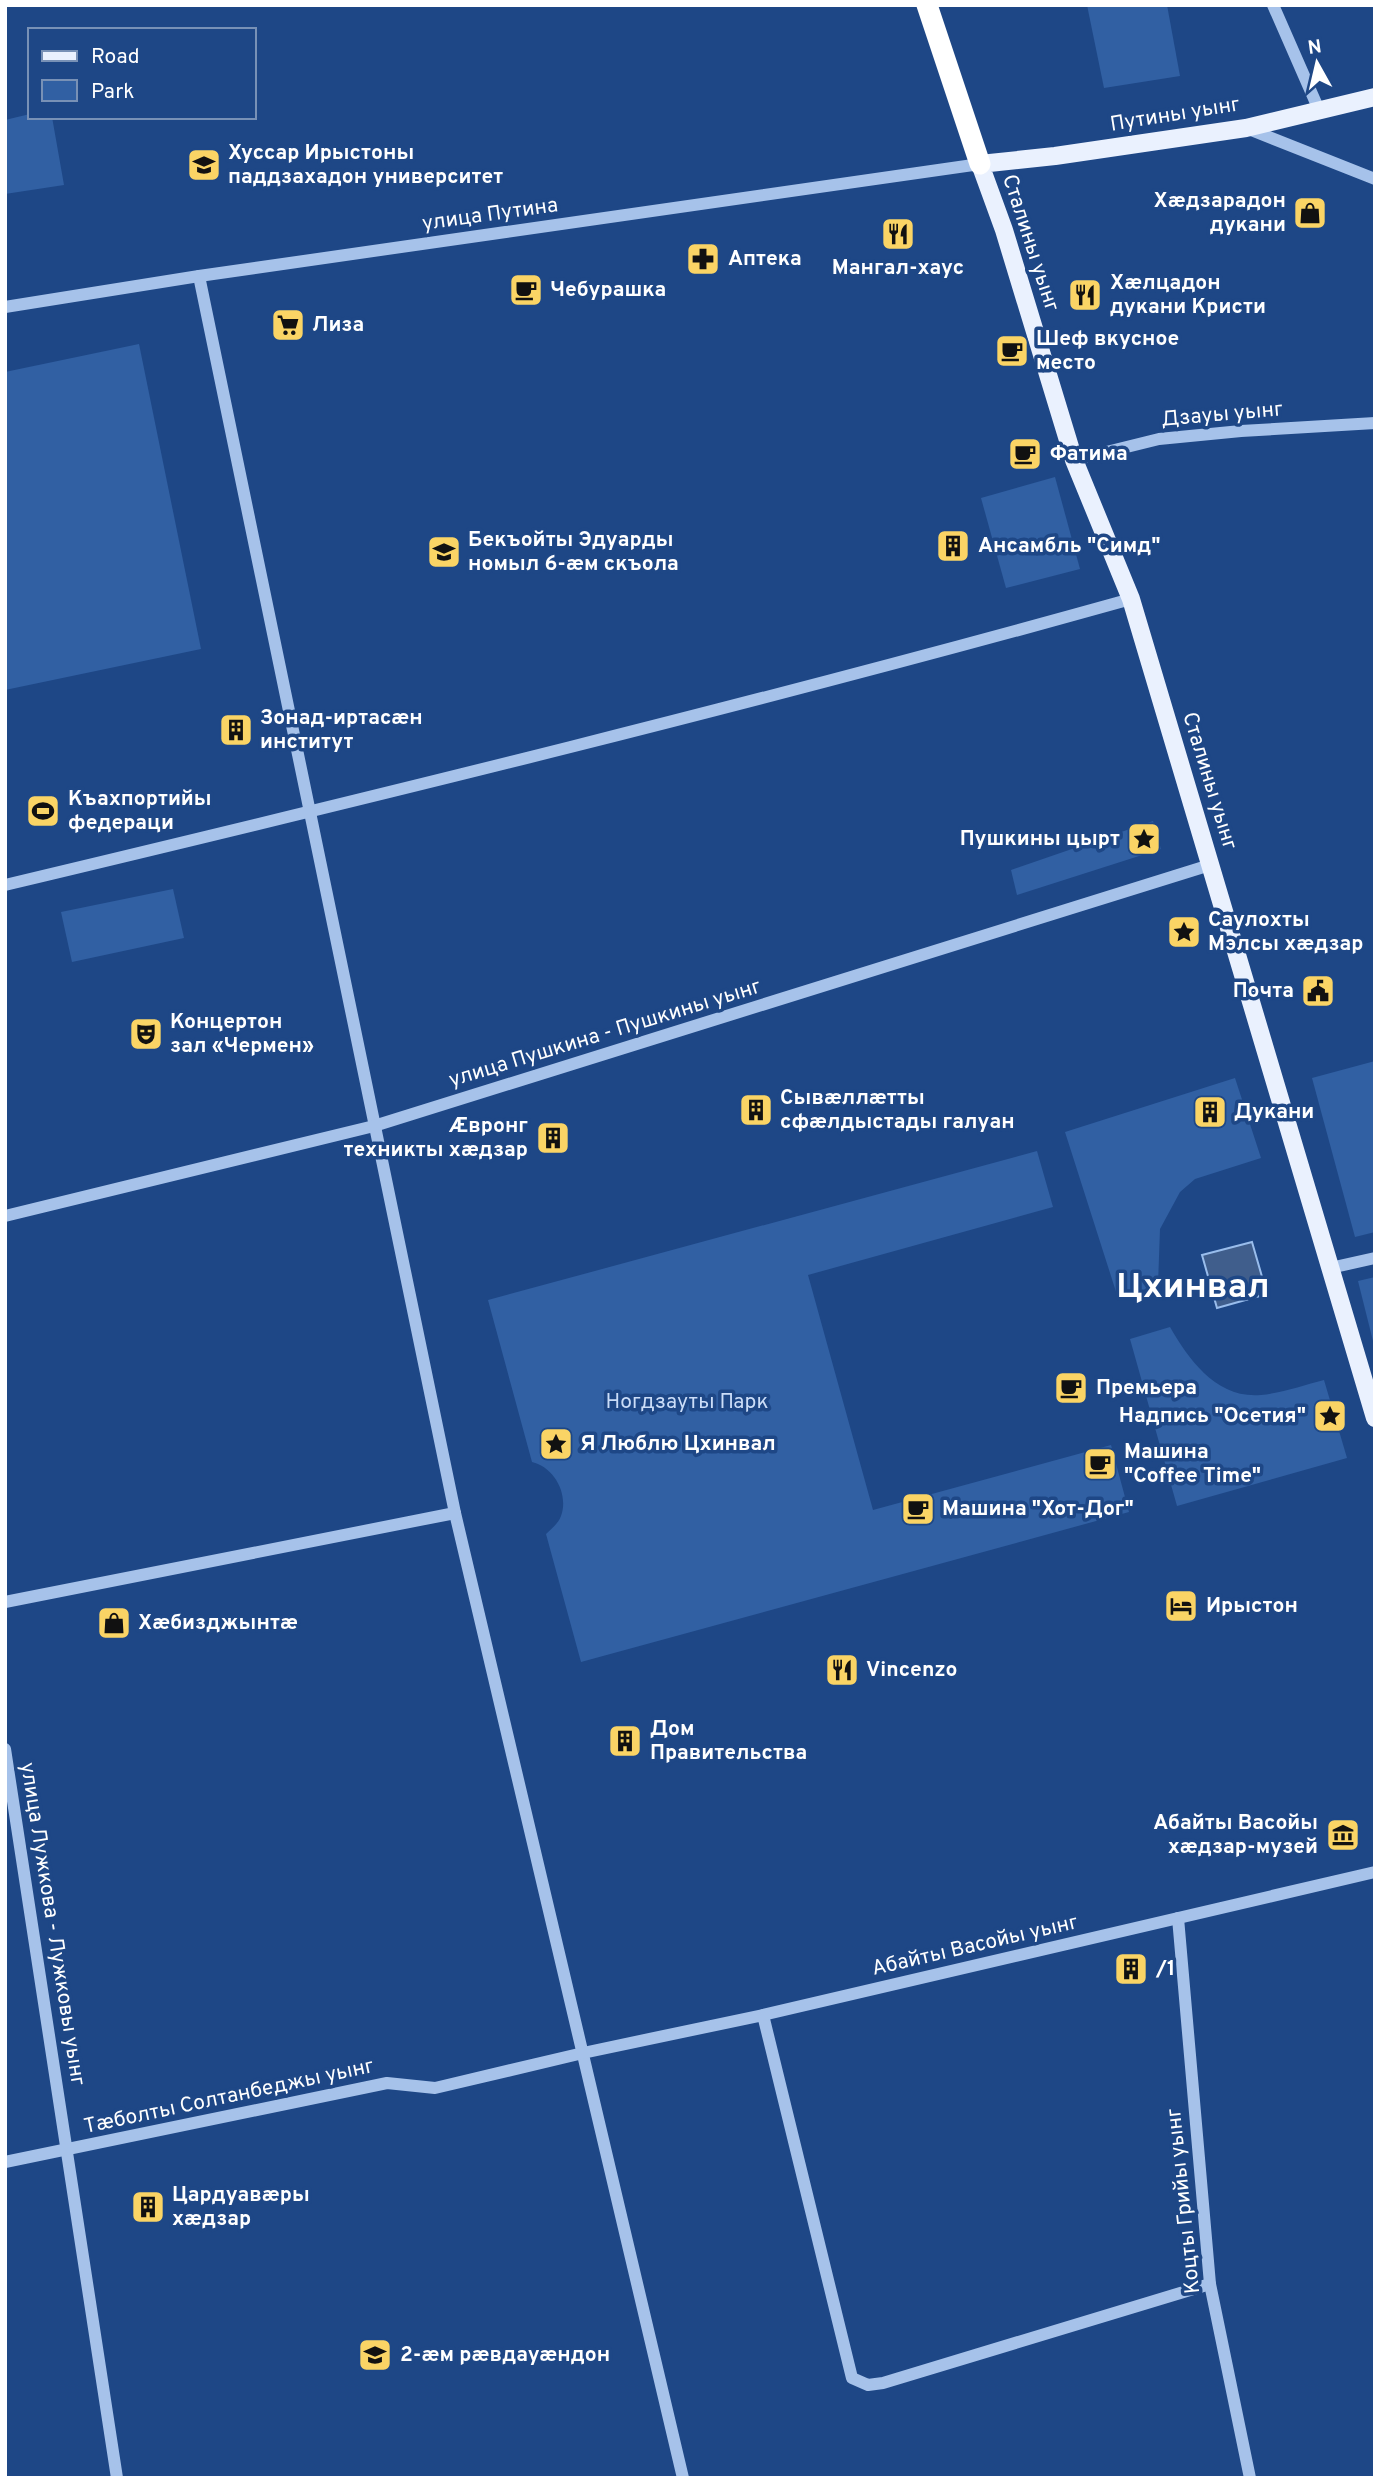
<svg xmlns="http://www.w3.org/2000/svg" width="1380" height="2483" font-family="Overpass,sans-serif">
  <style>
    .green { fill: #3160a3 }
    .water { fill: #405e8c; stroke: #99bdec; stroke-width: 2 }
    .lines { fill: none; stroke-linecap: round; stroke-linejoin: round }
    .minor { stroke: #a6c2ea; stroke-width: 12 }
    .major { stroke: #eaf1fe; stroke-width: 18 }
    .highway { stroke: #fff; stroke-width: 21 }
    .labels { text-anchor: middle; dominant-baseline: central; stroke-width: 7; stroke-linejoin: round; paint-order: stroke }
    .street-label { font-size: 21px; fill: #fff; stroke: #1e4786 }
    .poi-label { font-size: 21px; font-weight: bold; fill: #fff; stroke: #1e4786; text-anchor: start }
    .park-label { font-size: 21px; fill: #cbddf8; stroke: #1e4786 }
    .town-label { font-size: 35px; font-weight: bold; fill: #fff; stroke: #1e4786 }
  </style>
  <rect width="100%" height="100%" fill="#1e4786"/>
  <!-- green -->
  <g class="green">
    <polygon points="1087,5 1167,5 1180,76 1104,88"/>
    <polygon points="30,114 30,117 52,117 64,185 5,194 5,120"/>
    <polygon points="139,344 201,649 5,690 5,372"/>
    <polygon points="1055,477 1080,569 1006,588 981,498"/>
    <polygon points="1153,821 1161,849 1017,895 1011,870"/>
    <polygon points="173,889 184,938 72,962 61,912"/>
    <polygon points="1375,1061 1375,1232 1355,1237 1312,1078"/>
    <polygon points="1235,1078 1261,1158 1195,1179 1180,1192 1160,1229 1158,1285 1118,1298 1065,1132"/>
    <path d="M 1037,1151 L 1053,1207 L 808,1275 L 873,1510 L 1111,1445 L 1129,1512 L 581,1662 L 546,1534 C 552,1528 558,1524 561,1516 C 569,1494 554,1467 532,1462 L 488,1300 Z"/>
    <polygon points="1375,1277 1375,1349 1358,1281"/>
    <path d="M 1170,1327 C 1189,1360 1217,1399 1261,1395 C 1282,1393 1304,1385 1324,1380 L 1347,1458 L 1177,1506 L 1130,1339 Z"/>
  </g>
  <!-- water -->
  <polygon class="water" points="1252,1242 1267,1294 1217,1308 1202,1255"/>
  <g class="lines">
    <!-- minor -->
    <g class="minor">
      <polyline points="1273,5 1319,110"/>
      <polyline points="1246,128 1375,179"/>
      <polyline points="199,276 455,1513 683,2478"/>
      <polyline points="5,307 199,276 980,164"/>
      <polyline points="1074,460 1159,439 1241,431 1375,423"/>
      <path d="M 5,885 C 382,795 758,703 1131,599"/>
      <polyline points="5,1216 374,1126 1210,865"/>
      <polyline points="1330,1268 1375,1258"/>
      <polyline points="5,1602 455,1513"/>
      <polyline points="5,1749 117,2478"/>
      <polyline points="1178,1918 1210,2284 1250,2478"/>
      <polyline points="763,2015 852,2378 868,2385 883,2383 1210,2284"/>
      <polyline points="5,2162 387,2083 435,2088 583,2053 763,2015 1375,1872"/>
    </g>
    <!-- major -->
    <polyline class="major" points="1375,97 1246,128 1055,156 980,164 1004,230 1074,460 1131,599 1375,1418"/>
    <!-- highway -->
    <polyline class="highway" points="927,5 980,164"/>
  </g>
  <!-- icons -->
  <defs>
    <symbol id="university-square" viewBox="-11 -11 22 22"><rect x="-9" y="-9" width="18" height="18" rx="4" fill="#fad465" stroke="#1e4786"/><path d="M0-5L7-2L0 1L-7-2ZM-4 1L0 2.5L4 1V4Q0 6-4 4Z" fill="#111"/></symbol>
    <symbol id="shop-square" viewBox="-11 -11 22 22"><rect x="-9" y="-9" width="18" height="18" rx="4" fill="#fad465" stroke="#1e4786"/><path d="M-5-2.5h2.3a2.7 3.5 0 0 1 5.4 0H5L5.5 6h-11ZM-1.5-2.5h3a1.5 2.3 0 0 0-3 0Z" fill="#111"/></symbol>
    <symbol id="restaurant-square" viewBox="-11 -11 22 22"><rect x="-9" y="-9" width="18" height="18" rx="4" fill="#fad465" stroke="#1e4786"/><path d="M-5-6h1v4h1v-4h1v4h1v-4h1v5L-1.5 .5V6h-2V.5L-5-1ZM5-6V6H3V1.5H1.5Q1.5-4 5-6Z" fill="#111"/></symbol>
    <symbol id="pharmacy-square" viewBox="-11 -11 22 22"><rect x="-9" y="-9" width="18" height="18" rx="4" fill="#fad465" stroke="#1e4786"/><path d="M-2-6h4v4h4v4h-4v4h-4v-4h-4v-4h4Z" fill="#111"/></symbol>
    <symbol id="cafe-square" viewBox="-11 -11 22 22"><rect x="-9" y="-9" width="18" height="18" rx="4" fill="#fad465" stroke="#1e4786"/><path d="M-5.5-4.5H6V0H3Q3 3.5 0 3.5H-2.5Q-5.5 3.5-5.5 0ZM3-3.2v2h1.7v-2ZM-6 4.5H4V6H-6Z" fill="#111"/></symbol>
    <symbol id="supermarket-square" viewBox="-11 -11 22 22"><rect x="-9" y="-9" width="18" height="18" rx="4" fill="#fad465" stroke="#1e4786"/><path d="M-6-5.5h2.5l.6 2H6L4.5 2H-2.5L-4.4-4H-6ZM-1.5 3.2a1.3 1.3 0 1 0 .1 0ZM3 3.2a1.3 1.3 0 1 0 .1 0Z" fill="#111"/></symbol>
    <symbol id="building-square" viewBox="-11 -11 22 22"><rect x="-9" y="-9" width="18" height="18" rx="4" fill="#fad465" stroke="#1e4786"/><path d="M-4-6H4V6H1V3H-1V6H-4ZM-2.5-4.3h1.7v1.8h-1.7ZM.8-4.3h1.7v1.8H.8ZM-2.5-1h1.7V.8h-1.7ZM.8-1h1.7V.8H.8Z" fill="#111"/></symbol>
    <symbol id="school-square" viewBox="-11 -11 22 22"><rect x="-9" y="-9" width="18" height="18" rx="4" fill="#fad465" stroke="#1e4786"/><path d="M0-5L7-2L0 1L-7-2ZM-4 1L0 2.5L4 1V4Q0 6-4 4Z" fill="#111"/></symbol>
    <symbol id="stadium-square" viewBox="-11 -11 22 22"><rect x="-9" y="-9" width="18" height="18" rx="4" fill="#fad465" stroke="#1e4786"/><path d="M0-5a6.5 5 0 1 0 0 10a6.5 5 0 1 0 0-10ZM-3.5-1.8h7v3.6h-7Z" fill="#111"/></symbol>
    <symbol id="sight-square" viewBox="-11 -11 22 22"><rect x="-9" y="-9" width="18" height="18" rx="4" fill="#fad465" stroke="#1e4786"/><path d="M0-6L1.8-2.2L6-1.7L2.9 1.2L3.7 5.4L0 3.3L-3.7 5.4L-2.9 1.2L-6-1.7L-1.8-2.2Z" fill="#111"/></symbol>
    <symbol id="civic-square" viewBox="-11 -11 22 22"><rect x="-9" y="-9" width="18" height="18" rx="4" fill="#fad465" stroke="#1e4786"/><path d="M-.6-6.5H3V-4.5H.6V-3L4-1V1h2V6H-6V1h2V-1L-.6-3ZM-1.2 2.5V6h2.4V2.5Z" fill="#111"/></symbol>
    <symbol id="theatre-square" viewBox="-11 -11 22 22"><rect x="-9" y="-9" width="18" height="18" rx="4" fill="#fad465" stroke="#1e4786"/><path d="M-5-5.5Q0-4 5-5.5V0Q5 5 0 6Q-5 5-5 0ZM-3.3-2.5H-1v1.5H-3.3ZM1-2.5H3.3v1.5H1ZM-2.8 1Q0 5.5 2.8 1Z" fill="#111"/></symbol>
    <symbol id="hotel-square" viewBox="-11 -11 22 22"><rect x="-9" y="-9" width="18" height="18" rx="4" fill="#fad465" stroke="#1e4786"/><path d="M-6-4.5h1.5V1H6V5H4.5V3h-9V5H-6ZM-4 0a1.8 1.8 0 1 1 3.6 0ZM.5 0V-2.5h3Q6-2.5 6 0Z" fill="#111"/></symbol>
    <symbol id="museum-square" viewBox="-11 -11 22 22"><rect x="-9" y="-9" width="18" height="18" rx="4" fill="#fad465" stroke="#1e4786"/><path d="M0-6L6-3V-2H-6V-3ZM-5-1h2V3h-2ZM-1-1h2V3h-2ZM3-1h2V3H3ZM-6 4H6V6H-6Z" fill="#111"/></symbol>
  </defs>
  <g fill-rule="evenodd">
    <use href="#university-square" x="185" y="146" width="38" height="38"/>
    <use href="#shop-square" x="1291" y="194" width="38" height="38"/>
    <use href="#restaurant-square" x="879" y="215" width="38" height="38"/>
    <use href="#pharmacy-square" x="684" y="240" width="38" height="38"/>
    <use href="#cafe-square" x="507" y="271" width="38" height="38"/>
    <use href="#restaurant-square" x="1066" y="276" width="38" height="38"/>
    <use href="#supermarket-square" x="269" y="306" width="38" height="38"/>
    <use href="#cafe-square" x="993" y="332" width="38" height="38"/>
    <use href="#cafe-square" x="1006" y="435" width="38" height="38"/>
    <use href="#building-square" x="934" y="527" width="38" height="38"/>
    <use href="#school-square" x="425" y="533" width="38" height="38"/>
    <use href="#building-square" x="217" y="711" width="38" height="38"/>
    <use href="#stadium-square" x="24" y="792" width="38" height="38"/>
    <use href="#sight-square" x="1125" y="820" width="38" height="38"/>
    <use href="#sight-square" x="1165" y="913" width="38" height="38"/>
    <use href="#civic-square" x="1299" y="972" width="38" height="38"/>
    <use href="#theatre-square" x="127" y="1015" width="38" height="38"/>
    <use href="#building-square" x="737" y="1091" width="38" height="38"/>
    <use href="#building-square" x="1191" y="1093" width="38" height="38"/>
    <use href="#building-square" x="534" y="1119" width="38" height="38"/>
    <use href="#cafe-square" x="1052" y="1369" width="38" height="38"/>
    <use href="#sight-square" x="1311" y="1397" width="38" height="38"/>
    <use href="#sight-square" x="537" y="1425" width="38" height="38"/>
    <use href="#cafe-square" x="1081" y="1445" width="38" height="38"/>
    <use href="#cafe-square" x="899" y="1490" width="38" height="38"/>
    <use href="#hotel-square" x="1162" y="1587" width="38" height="38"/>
    <use href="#shop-square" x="95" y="1604" width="38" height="38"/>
    <use href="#restaurant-square" x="823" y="1651" width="38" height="38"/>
    <use href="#building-square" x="606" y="1722" width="38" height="38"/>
    <use href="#museum-square" x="1324" y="1816" width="38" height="38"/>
    <use href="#building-square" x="1112" y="1950" width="38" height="38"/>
    <use href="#building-square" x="129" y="2188" width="38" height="38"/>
    <use href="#school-square" x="356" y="2336" width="38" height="38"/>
  </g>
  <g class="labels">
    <!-- street labels -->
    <g class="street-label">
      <text transform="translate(1175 115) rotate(-9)">Путины уынг</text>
      <text transform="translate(490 215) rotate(-8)">улица Путина</text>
      <text transform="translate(1030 243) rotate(72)">Сталины уынг</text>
      <text transform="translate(1222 415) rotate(-5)">Дзауы уынг</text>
      <text transform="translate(1209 781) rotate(73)">Сталины уынг</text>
      <text transform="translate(605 1034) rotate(-17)">улица Пушкина - Пушкины уынг</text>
      <text transform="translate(52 1924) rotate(81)">улица Лужкова - Лужковы уынг</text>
      <text transform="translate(975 1946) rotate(-13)">Абайты Васойы уынг</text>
      <text transform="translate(229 2097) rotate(-12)">Тæболты Солтанбеджы уынг</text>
      <text transform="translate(1184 2201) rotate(-96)">Коцты Грийы уынг</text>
    </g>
    <!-- poi labels -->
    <g class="poi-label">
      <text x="228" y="153">Хуссар Ирыстоны<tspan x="228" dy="24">паддзахадон университет</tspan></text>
      <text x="1286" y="201" text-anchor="end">Хæдзарадон<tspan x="1286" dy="24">дукани</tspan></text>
      <text x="728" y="259">Аптека</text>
      <text x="898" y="268" text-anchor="middle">Мангал-хаус</text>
      <text x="1110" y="283">Хæлцадон<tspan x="1110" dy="24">дукани Кристи</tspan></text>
      <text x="550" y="290">Чебурашка</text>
      <text x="312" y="325">Лиза</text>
      <text x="1036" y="339">Шеф вкусное<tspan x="1036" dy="24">место</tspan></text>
      <text x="1050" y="454">Фатима</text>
      <text x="468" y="540">Бекъойты Эдуарды<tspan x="468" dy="24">номыл 6-æм скъола</tspan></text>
      <text x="978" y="546">Ансамбль "Симд"</text>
      <text x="260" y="718">Зонад-иртасæн<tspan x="260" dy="24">институт</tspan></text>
      <text x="68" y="799">Къахпортийы<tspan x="68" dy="24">федераци</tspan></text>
      <text x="1120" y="839" text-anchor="end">Пушкины цырт</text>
      <text x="1208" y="920">Саулохты<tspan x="1208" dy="24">Мэлсы хæдзар</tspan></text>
      <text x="1294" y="991" text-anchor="end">Почта</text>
      <text x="170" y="1022">Концертон<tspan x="170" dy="24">зал «Чермен»</tspan></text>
      <text x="780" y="1098">Сывæллæтты<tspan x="780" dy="24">сфæлдыстады галуан</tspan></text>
      <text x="1234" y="1112">Дукани</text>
      <text x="528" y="1126" text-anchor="end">Æвpонг<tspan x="528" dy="24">техникты хæдзар</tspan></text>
      <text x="1096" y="1388">Премьера</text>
      <text x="1306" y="1416" text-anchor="end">Надпись "Осетия"</text>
      <text x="580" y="1444">Я Люблю Цхинвал</text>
      <text x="1124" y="1452">Машина<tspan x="1124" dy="24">"Coffee Time"</tspan></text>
      <text x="942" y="1509">Машина "Хот-Дог"</text>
      <text x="1206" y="1606">Ирыстон</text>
      <text x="138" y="1623">Хæбизджынтæ</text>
      <text x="866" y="1670">Vincenzo</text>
      <text x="650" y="1729">Дом<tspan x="650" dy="24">Правительства</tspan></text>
      <text x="1318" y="1823" text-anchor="end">Абайты Васойы<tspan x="1318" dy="24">хæдзар-музей</tspan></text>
      <text x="1156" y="1969">/1</text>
      <text x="172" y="2195">Цардуавæры<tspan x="172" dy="24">хæдзар</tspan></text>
      <text x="400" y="2355">2-æм рӕвдауӕндон</text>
    </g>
    <!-- park labels -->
    <g class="park-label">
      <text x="687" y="1402">Ногдзауты Парк</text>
    </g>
    <!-- town labels -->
    <g class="town-label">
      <text x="1193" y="1288">Цхинвал</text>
    </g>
  </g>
  <!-- border -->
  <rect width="1380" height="2483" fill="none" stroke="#ffffff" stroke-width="14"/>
  <!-- legend -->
  <rect x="28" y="28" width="228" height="91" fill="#1e4786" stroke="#7891b6" stroke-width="2"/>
  <rect x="42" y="51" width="35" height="10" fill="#eaf1fe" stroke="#7891b6" stroke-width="2"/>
  <text x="91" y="63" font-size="21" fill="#ffffff">Road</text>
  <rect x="42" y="80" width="35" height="21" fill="#3160a3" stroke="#7891b6" stroke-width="2"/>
  <text x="91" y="98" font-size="21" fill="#ffffff">Park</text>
  <!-- north arrow -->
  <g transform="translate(1317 63) rotate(352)" stroke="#1e4786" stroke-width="5" paint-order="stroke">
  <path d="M0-5L12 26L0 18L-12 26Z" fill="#ffffff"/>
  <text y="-10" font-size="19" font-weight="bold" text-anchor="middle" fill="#ffffff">N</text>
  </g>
</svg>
